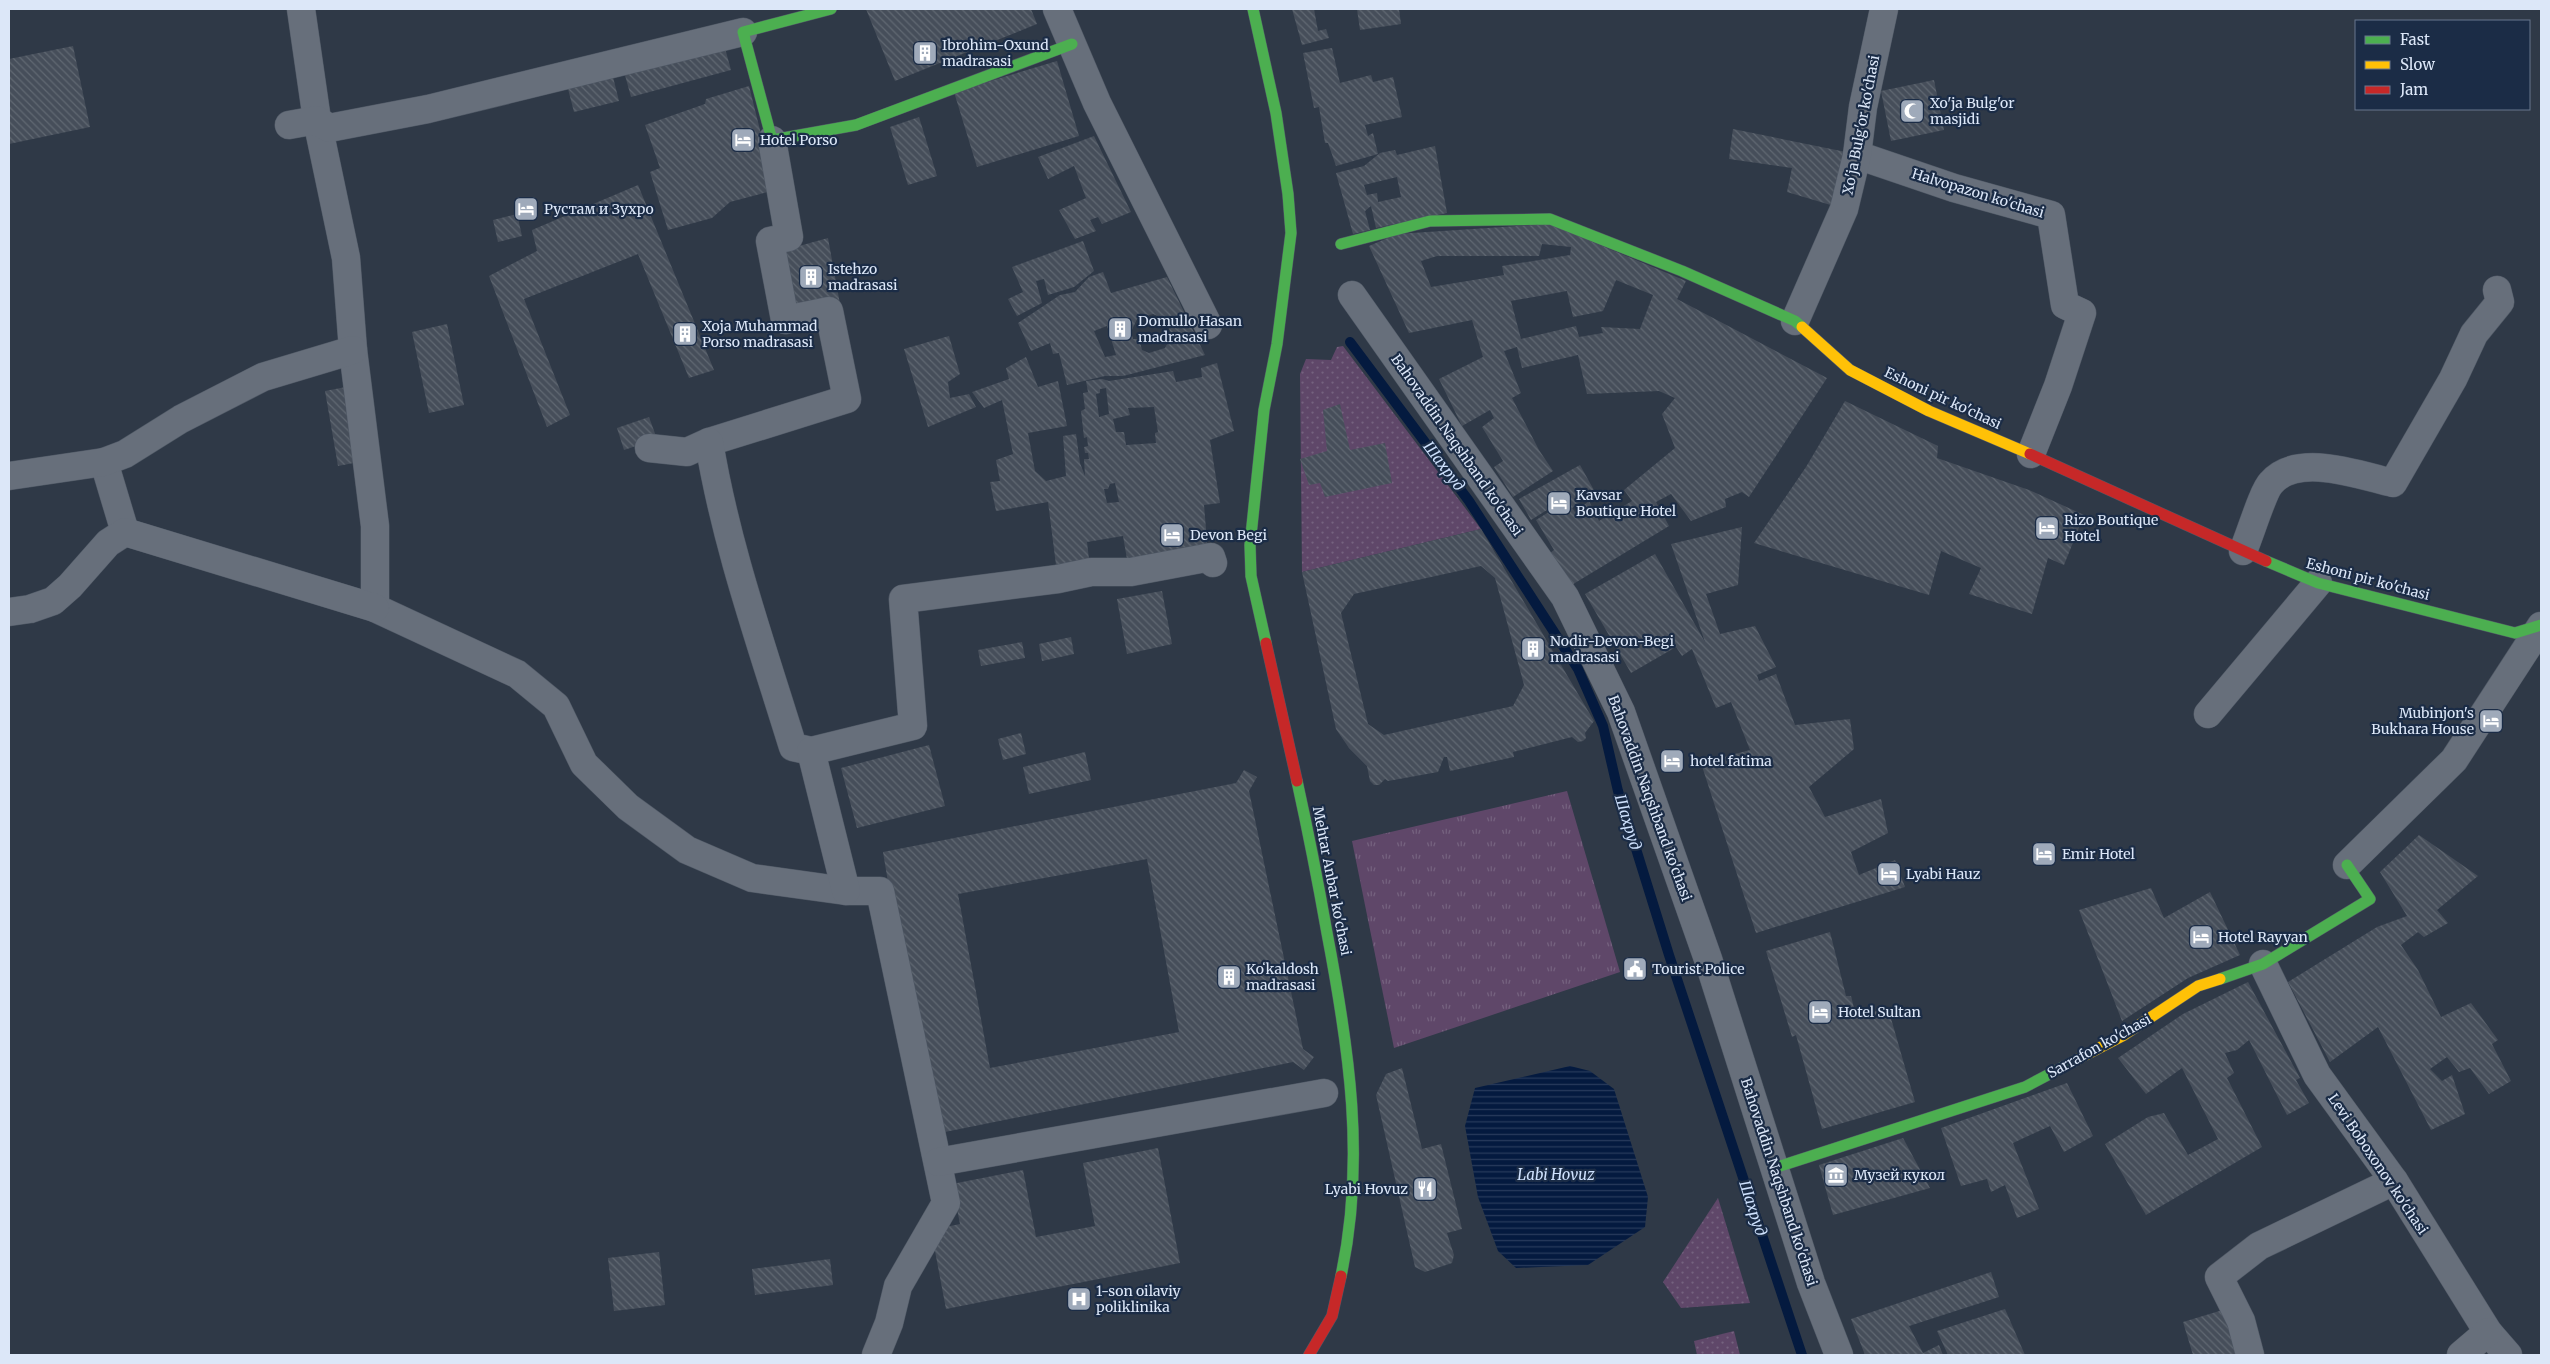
<svg xmlns="http://www.w3.org/2000/svg" width="2550" height="1364" font-family="Merriweather,serif">
  <style>
    .grass { fill: url(#grass-dots) }
    .park { fill: url(#park-tufts) }
    .water { fill: url(#water-rules) }
    .lines { fill: none; stroke-linecap: round; stroke-linejoin: round }
    .stream { stroke: #041a3f; stroke-width: 10 }
    .building { fill: url(#building-back-hatch); fill-rule: evenodd }
    .street-casing { stroke: #4f5865; stroke-width: 29 }
    .fast-casing { stroke: #4f5865; stroke-width: 12 }
    .slow-casing { stroke: #4f5865; stroke-width: 12 }
    .jam-casing { stroke: #4f5865; stroke-width: 12 }
    .street { stroke: #676f7b; stroke-width: 28 }
    .fast { stroke: #4caf50; stroke-width: 11 }
    .slow { stroke: #ffc107; stroke-width: 11 }
    .jam { stroke: #c62828; stroke-width: 11 }
    .labels { text-anchor: middle; dominant-baseline: central; stroke-width: 4.5; stroke-linejoin: round; paint-order: stroke }
    .poi-label { font-size: 14px; fill: #dce7f8; stroke: #1b2c46; text-anchor: start }
    .street-label { font-size: 14px; fill: #dce7f8; stroke: #1b2c46 }
    .water-label { font-size: 15px; font-style: italic; fill: #cfe2fe; stroke: #1b2c46 }
  </style>
  <defs>
    <pattern id="grass-dots" width="8" height="8" patternUnits="userSpaceOnUse" patternTransform="scale(1.25)"><rect width="8" height="8" fill="#5f4769"/><path d="M2 2h.1M6 6h.1" fill="none" stroke="#75627f" stroke-width="1.8" stroke-linecap="round"/></pattern>
    <pattern id="park-tufts" width="24" height="20" patternUnits="userSpaceOnUse" patternTransform="scale(1.25)"><rect width="24" height="20" fill="#5f4769"/><path d="M3 7l-1-3M5 7V3M7 7l1-3M15 17l-1-3M17 17v-4M19 17l1-3" fill="none" stroke="#75627f"/></pattern>
    <pattern id="water-rules" width="6" height="5" patternUnits="userSpaceOnUse" patternTransform="scale(1.25)"><rect width="6" height="5" fill="#041a3f"/><path d="M0 2.5h6" fill="none" stroke="#283b5c"/></pattern>
    <pattern id="building-back-hatch" width="6" height="6" patternUnits="userSpaceOnUse" patternTransform="scale(1.25)"><rect width="6" height="6" fill="#464e5a"/><path d="M-1 5l2 2M0 0l6 6M5-1l2 2" fill="none" stroke="#606872"/></pattern>
  </defs>
  <rect width="100%" height="100%" fill="#2f3947"/>
  <!-- grass -->
  <g class="grass">
    <polygon points="1343,346 1481,529 1302,572 1300,374 1306,359 1331,360 1337,347"/>
    <polygon points="1718,1198 1750,1303 1681,1308 1663,1282"/>
    <polygon points="1734,1331 1740,1355 1697,1355 1694,1341"/>
  </g>
  <!-- park -->
  <polygon class="park" points="1567,791 1620,972 1394,1048 1352,841"/>
  <!-- water -->
  <polygon class="water" points="1570,1066 1590,1071 1614,1089 1648,1197 1645,1227 1588,1265 1516,1268 1498,1251 1478,1197 1465,1126 1475,1088"/>
  <g class="lines">
    <!-- stream -->
    <polyline class="stream" points="1350,342 1469,501 1578,669 1603,726 1618,791 1669,955 1802,1355"/>
  </g>
  <!-- building -->
  <g class="building">
    <polygon points="866,9 1031,9 1037,24 895,81"/>
    <polygon points="1292,9 1314,9 1318,31 1326,29 1329,38 1302,45"/>
    <polygon points="1357,9 1399,9 1401,24 1360,30"/>
    <polygon points="723,41 731,70 631,97 623,68"/>
    <polygon points="73,46 90,127 9,144 9,59"/>
    <polygon points="1332,48 1340,83 1371,75 1373,82 1393,77 1402,117 1365,125 1368,136 1373,133 1378,154 1336,166 1328,143 1325,143 1319,107 1314,108 1303,53"/>
    <polygon points="1057,61 1079,136 977,167 954,92"/>
    <polygon points="612,73 619,101 574,112 567,85"/>
    <polygon points="1934,80 1944,130 1891,141 1881,91"/>
    <polygon points="749,86 775,190 730,202 712,218 668,230 650,172 660,168 645,125 705,104 706,99"/>
    <polygon points="919,117 937,176 908,185 890,127"/>
    <polygon points="1733,129 1851,153 1834,206 1787,192 1792,168 1729,159"/>
    <polygon points="1094,136 1131,212 1102,224 1098,217 1090,220 1096,231 1075,239 1059,210 1086,198 1074,166 1048,179 1038,157"/>
    <path d="M 1435,146 L 1447,213 L 1376,228 L 1371,206 L 1365,211 L 1370,230 L 1353,234 L 1336,173 L 1364,166 L 1380,153 L 1395,150 L 1397,155 ZM 1397,177 L 1401,197 L 1378,202 L 1377,193 L 1367,195 L 1364,185 Z"/>
    <polygon points="638,185 714,370 689,378 638,254 524,299 570,415 547,427 489,276 537,251 532,230"/>
    <polygon points="517,214 522,236 498,242 493,220"/>
    <path d="M 1550,224 L 1686,281 L 1677,299 L 1827,378 L 1749,497 L 1742,492 L 1725,499 L 1726,507 L 1691,521 L 1671,494 L 1656,502 L 1669,526 L 1570,586 L 1550,553 L 1554,550 L 1536,520 L 1568,500 L 1566,498 L 1531,520 L 1519,499 L 1580,465 L 1595,492 L 1572,508 L 1575,512 L 1589,501 L 1599,521 L 1632,501 L 1624,490 L 1675,448 L 1662,414 L 1675,398 L 1659,391 L 1587,394 L 1578,355 L 1522,368 L 1517,347 L 1504,351 L 1521,393 L 1512,398 L 1539,450 L 1553,471 L 1513,497 L 1494,467 L 1503,461 L 1482,427 L 1494,418 L 1490,410 L 1462,426 L 1439,379 L 1483,357 L 1472,320 L 1409,333 L 1369,246 L 1397,234 ZM 1542,244 L 1571,247 L 1570,255 L 1502,266 L 1504,275 L 1431,287 L 1421,261 L 1437,256 L 1539,256 ZM 1616,280 L 1653,295 L 1640,329 L 1601,327 L 1603,333 L 1579,337 L 1576,326 L 1521,339 L 1511,301 L 1567,291 L 1573,317 L 1603,311 Z"/>
    <polygon points="828,238 840,304 794,310 781,251"/>
    <polygon points="1083,241 1094,271 1074,287 1048,295 1044,279 1036,281 1042,303 1017,316 1008,299 1023,292 1012,267"/>
    <path d="M 1103,272 L 1111,293 L 1167,277 L 1205,355 L 1123,376 L 1105,376 L 1067,385 L 1059,353 L 1053,354 L 1050,343 L 1031,351 L 1018,323 L 1060,295 L 1075,292 L 1089,277 ZM 1153,314 L 1167,320 L 1171,336 L 1165,348 L 1149,353 L 1142,350 L 1139,339 L 1133,339 L 1131,332 L 1137,319 ZM 1107,326 L 1116,355 L 1105,357 L 1094,331 Z"/>
    <polygon points="447,324 464,405 429,413 412,332"/>
    <polygon points="949,336 960,374 948,382 950,398 969,394 976,407 928,427 904,349"/>
    <path d="M 1026,357 L 1038,387 L 1058,381 L 1067,426 L 1028,433 L 1035,471 L 1046,481 L 1066,476 L 1063,436 L 1076,434 L 1080,463 L 1085,476 L 1084,459 L 1089,459 L 1088,453 L 1085,453 L 1084,447 L 1088,446 L 1087,437 L 1084,438 L 1081,411 L 1085,409 L 1083,393 L 1088,392 L 1086,381 L 1102,379 L 1109,381 L 1173,371 L 1176,382 L 1202,377 L 1201,368 L 1217,363 L 1234,431 L 1210,440 L 1220,503 L 1204,505 L 1208,553 L 1128,565 L 1123,536 L 1087,542 L 1089,559 L 1056,565 L 1048,502 L 996,511 L 990,482 L 1000,481 L 996,460 L 1013,454 L 1002,400 L 984,408 L 972,392 L 1009,379 L 1006,368 ZM 1106,388 L 1109,414 L 1099,417 L 1096,394 L 1100,393 L 1100,389 ZM 1154,407 L 1158,432 L 1155,433 L 1156,443 L 1126,445 L 1124,432 L 1116,432 L 1113,419 L 1130,415 L 1128,408 ZM 1115,483 L 1119,502 L 1107,503 L 1104,489 L 1108,489 L 1110,484 Z"/>
    <polygon points="351,386 364,461 338,466 325,391"/>
    <polygon points="1845,401 1938,446 1937,458 2029,490 2084,515 2064,565 2048,558 2032,614 1969,594 1981,568 1941,551 1929,595 1754,543 1806,467"/>
    <polygon points="1340,404 1350,450 1385,443 1392,483 1325,497 1320,483 1309,485 1300,459 1327,451 1323,410"/>
    <polygon points="649,417 657,439 624,450 617,428"/>
    <polygon points="1742,527 1738,585 1706,594 1720,634 1755,626 1776,667 1757,675 1759,681 1776,674 1795,725 1850,719 1854,749 1809,787 1825,817 1881,799 1888,833 1851,852 1859,875 1895,860 1905,887 1756,933 1701,763 1750,750 1731,702 1716,708 1692,649 1682,656 1676,647 1631,673 1585,594 1655,554 1705,642 1671,544"/>
    <path d="M 1481,529 L 1594,721 L 1585,733 L 1586,738 L 1583,741 L 1578,742 L 1572,737 L 1513,752 L 1514,757 L 1450,771 L 1447,757 L 1444,757 L 1438,772 L 1388,781 L 1385,779 L 1379,785 L 1374,785 L 1370,781 L 1367,766 L 1349,748 L 1336,729 L 1302,572 ZM 1481,566 L 1495,578 L 1524,685 L 1513,706 L 1384,735 L 1368,724 L 1341,613 L 1354,594 Z"/>
    <polygon points="1162,591 1172,644 1127,654 1117,599"/>
    <polygon points="1071,637 1074,654 1042,661 1039,644"/>
    <polygon points="1022,642 1025,658 981,666 978,650"/>
    <polygon points="1021,733 1026,754 1003,760 998,739"/>
    <polygon points="929,745 945,806 857,828 841,768"/>
    <polygon points="1085,752 1091,780 1029,794 1023,767"/>
    <path d="M 1244,770 L 1257,777 L 1249,791 L 1303,1049 L 1314,1057 L 1304,1070 L 1293,1062 L 930,1135 L 883,852 L 1236,783 ZM 1147,859 L 1179,1032 L 990,1068 L 958,894 Z"/>
    <polygon points="2419,835 2478,876 2437,910 2448,923 2424,937 2418,932 2401,945 2418,970 2441,1017 2471,1003 2498,1040 2492,1044 2511,1081 2489,1094 2470,1068 2459,1072 2447,1057 2430,1069 2442,1081 2452,1075 2465,1114 2431,1130 2378,1027 2330,1062 2288,982 2377,927 2407,916 2380,872"/>
    <polygon points="2151,888 2164,918 2210,892 2240,955 2188,978 2122,1021 2079,910"/>
    <polygon points="1830,932 1846,996 1851,996 1856,1016 1888,1008 1915,1102 1822,1129 1796,1035 1792,1037 1766,951"/>
    <polygon points="2248,982 2300,1078 2296,1080 2309,1103 2287,1115 2249,1040 2237,1050 2225,1053 2234,1073 2227,1078 2262,1147 2146,1215 2105,1144 2148,1117 2164,1113 2188,1155 2218,1139 2182,1068 2146,1094 2118,1058 2183,1014"/>
    <polygon points="1402,1068 1422,1149 1441,1144 1462,1229 1447,1233 1454,1255 1452,1263 1425,1272 1415,1267 1376,1095 1386,1074"/>
    <polygon points="2067,1083 2093,1136 2064,1152 2050,1126 2013,1143 2039,1209 2017,1218 2005,1185 1991,1192 1987,1179 1961,1186 1941,1128"/>
    <polygon points="1903,1138 1930,1188 1833,1215 1819,1165"/>
    <polygon points="1158,1148 1180,1263 946,1309 931,1230 960,1224 952,1184 1023,1170 1036,1237 1095,1226 1083,1163"/>
    <polygon points="659,1252 665,1305 614,1311 608,1258"/>
    <polygon points="830,1259 833,1285 755,1295 752,1269"/>
    <polygon points="1991,1272 1999,1297 1909,1326 1923,1353 1939,1345 1943,1355 1865,1355 1851,1319"/>
    <polygon points="2005,1309 2025,1355 1948,1355 1937,1331"/>
    <polygon points="2226,1309 2240,1355 2193,1355 2183,1322"/>
  </g>
  <g class="lines">
    <defs>
      <g id="street">
        <polyline points="301,9 317,120 346,258 353,350 375,526 375,608 517,674 556,706 584,764 628,807 687,850 752,878 846,891 880,891 946,1203 898,1286 889,1323 876,1355"/>
        <polyline points="1057,9 1097,103 1208,325"/>
        <polyline points="289,125 317,120 329,128 428,109 743,32"/>
        <polyline points="1857,155 1954,188 2051,215 2065,305 2082,313 2058,386 2031,454"/>
        <polyline points="1352,295 1565,597 1621,712 1708,959 1811,1283 1839,1355"/>
        <polyline points="1795,321 1844,209 1857,155 1863,107 1884,9"/>
        <polyline points="709,442 847,399 829,311 785,320 770,241 789,237 772,140"/>
        <path d="M 649,448 L 687,452 L 709,442 C 726,546 762,646 793,747 L 811,751"/>
        <polyline points="104,462 125,532"/>
        <polyline points="9,476 104,462 125,454 181,419 263,377 353,350"/>
        <path d="M 2243,551 C 2249,538 2263,491 2271,483 C 2297,452 2359,475 2393,483 L 2453,379 L 2474,334 L 2500,302 L 2497,290"/>
        <polyline points="9,612 30,609 53,601 70,586 108,543 125,532 375,608"/>
        <polyline points="2208,714 2318,583"/>
        <polyline points="2347,865 2454,760 2541,626"/>
        <polyline points="846,891 811,751 913,726 903,599 1058,579 1091,572 1131,572 1211,557 1213,563"/>
        <polyline points="2263,964 2317,1075 2394,1181 2488,1332 2508,1355"/>
        <polyline points="938,1162 1324,1093"/>
        <polyline points="2250,1355 2241,1321 2219,1277 2259,1246 2394,1181"/>
        <polyline points="2461,1355 2488,1332"/>
      </g>
      <g id="fast">
        <polyline points="831,9 743,32 772,140 856,125 1072,44"/>
        <polyline points="1253,9 1276,113 1288,194 1291,233 1277,344 1264,410 1250,545 1251,576 1266,643"/>
        <polyline points="1341,244 1430,221 1550,219 1682,271 1795,321 1802,327"/>
        <polyline points="2266,561 2318,583 2515,633 2541,625"/>
        <path d="M 1297,781 C 1308,831 1318,882 1327,933 C 1349,1048 1366,1160 1341,1276"/>
        <polyline points="2220,979 2263,964 2370,899 2347,865"/>
        <polyline points="1774,1168 2025,1087 2078,1059"/>
      </g>
      <g id="slow">
        <polyline points="1802,327 1850,370 1929,411 2030,454"/>
        <polyline points="2078,1059 2124,1035 2198,986 2220,979"/>
      </g>
      <g id="jam">
        <polyline points="2030,454 2266,561"/>
        <polyline points="1266,643 1297,781"/>
        <polyline points="1309,1355 1332,1316 1341,1276"/>
      </g>
    </defs>
    <!-- street casing -->
    <use href="#street" class="street-casing"/>
    <!-- fast casing -->
    <use href="#fast" class="fast-casing"/>
    <!-- slow casing -->
    <use href="#slow" class="slow-casing"/>
    <!-- jam casing -->
    <use href="#jam" class="jam-casing"/>
    <!-- street -->
    <use href="#street" class="street"/>
    <!-- fast -->
    <use href="#fast" class="fast"/>
    <!-- slow -->
    <use href="#slow" class="slow"/>
    <!-- jam -->
    <use href="#jam" class="jam"/>
  </g>
  <!-- icons -->
  <defs>
    <symbol id="building-square" viewBox="-11 -11 22 22"><rect x="-9" y="-9" width="18" height="18" rx="4" fill="#9faaba" stroke="#1b2c46"/><path d="M-4-6H4V6H1V3H-1V6H-4ZM-2.5-4.3h1.7v1.8h-1.7ZM.8-4.3h1.7v1.8H.8ZM-2.5-1h1.7V.8h-1.7ZM.8-1h1.7V.8H.8Z" fill="#fff"/></symbol>
    <symbol id="mosque-square" viewBox="-11 -11 22 22"><rect x="-9" y="-9" width="18" height="18" rx="4" fill="#9faaba" stroke="#1b2c46"/><path d="M3.5-4.9A6 6 0 1 0 3.5 4.9A5 5 0 1 1 3.5-4.9Z" fill="#fff"/></symbol>
    <symbol id="hotel-square" viewBox="-11 -11 22 22"><rect x="-9" y="-9" width="18" height="18" rx="4" fill="#9faaba" stroke="#1b2c46"/><path d="M-6-4.5h1.5V1H6V5H4.5V3h-9V5H-6ZM-4 0a1.8 1.8 0 1 1 3.6 0ZM.5 0V-2.5h3Q6-2.5 6 0Z" fill="#fff"/></symbol>
    <symbol id="civic-square" viewBox="-11 -11 22 22"><rect x="-9" y="-9" width="18" height="18" rx="4" fill="#9faaba" stroke="#1b2c46"/><path d="M-.6-6.5H3V-4.5H.6V-3L4-1V1h2V6H-6V1h2V-1L-.6-3ZM-1.2 2.5V6h2.4V2.5Z" fill="#fff"/></symbol>
    <symbol id="museum-square" viewBox="-11 -11 22 22"><rect x="-9" y="-9" width="18" height="18" rx="4" fill="#9faaba" stroke="#1b2c46"/><path d="M0-6L6-3V-2H-6V-3ZM-5-1h2V3h-2ZM-1-1h2V3h-2ZM3-1h2V3H3ZM-6 4H6V6H-6Z" fill="#fff"/></symbol>
    <symbol id="restaurant-square" viewBox="-11 -11 22 22"><rect x="-9" y="-9" width="18" height="18" rx="4" fill="#9faaba" stroke="#1b2c46"/><path d="M-5-6h1v4h1v-4h1v4h1v-4h1v5L-1.5 .5V6h-2V.5L-5-1ZM5-6V6H3V1.5H1.5Q1.5-4 5-6Z" fill="#fff"/></symbol>
    <symbol id="hospital-square" viewBox="-11 -11 22 22"><rect x="-9" y="-9" width="18" height="18" rx="4" fill="#9faaba" stroke="#1b2c46"/><path d="M-5-5h3v3.5h4V-5h3V5h-3V1.5h-4V5h-3Z" fill="#fff"/></symbol>
  </defs>
  <g fill-rule="evenodd">
    <use href="#building-square" x="911" y="39" width="28" height="28"/>
    <use href="#mosque-square" x="1898" y="97" width="28" height="28"/>
    <use href="#hotel-square" x="729" y="126" width="28" height="28"/>
    <use href="#hotel-square" x="512" y="195" width="28" height="28"/>
    <use href="#building-square" x="797" y="263" width="28" height="28"/>
    <use href="#building-square" x="1106" y="315" width="28" height="28"/>
    <use href="#building-square" x="671" y="320" width="28" height="28"/>
    <use href="#hotel-square" x="1545" y="489" width="28" height="28"/>
    <use href="#hotel-square" x="2033" y="514" width="28" height="28"/>
    <use href="#hotel-square" x="1158" y="521" width="28" height="28"/>
    <use href="#building-square" x="1519" y="635" width="28" height="28"/>
    <use href="#hotel-square" x="2477" y="707" width="28" height="28"/>
    <use href="#hotel-square" x="1658" y="747" width="28" height="28"/>
    <use href="#hotel-square" x="2030" y="840" width="28" height="28"/>
    <use href="#hotel-square" x="1875" y="860" width="28" height="28"/>
    <use href="#hotel-square" x="2187" y="923" width="28" height="28"/>
    <use href="#civic-square" x="1621" y="955" width="28" height="28"/>
    <use href="#building-square" x="1215" y="963" width="28" height="28"/>
    <use href="#hotel-square" x="1806" y="998" width="28" height="28"/>
    <use href="#museum-square" x="1822" y="1161" width="28" height="28"/>
    <use href="#restaurant-square" x="1411" y="1175" width="28" height="28"/>
    <use href="#hospital-square" x="1065" y="1285" width="28" height="28"/>
  </g>
  <g class="labels">
    <!-- poi labels -->
    <g class="poi-label">
      <text x="942" y="45">Ibrohim-Oxund<tspan x="942" dy="16">madrasasi</tspan></text>
      <text x="1930" y="103">Xo'ja Bulg'or<tspan x="1930" dy="16">masjidi</tspan></text>
      <text x="760" y="140">Hotel Porso</text>
      <text x="544" y="209">Рустам и Зухро</text>
      <text x="828" y="269">Istehzo<tspan x="828" dy="16">madrasasi</tspan></text>
      <text x="1138" y="321">Domullo Hasan<tspan x="1138" dy="16">madrasasi</tspan></text>
      <text x="702" y="326">Xoja Muhammad<tspan x="702" dy="16">Porso madrasasi</tspan></text>
      <text x="1576" y="495">Kavsar<tspan x="1576" dy="16">Boutique Hotel</tspan></text>
      <text x="2064" y="520">Rizo Boutique<tspan x="2064" dy="16">Hotel</tspan></text>
      <text x="1190" y="535">Devon Begi</text>
      <text x="1550" y="641">Nodir-Devon-Begi<tspan x="1550" dy="16">madrasasi</tspan></text>
      <text x="2474" y="713" text-anchor="end">Mubinjon's<tspan x="2474" dy="16">Bukhara House</tspan></text>
      <text x="1690" y="761">hotel fatima</text>
      <text x="2062" y="854">Emir Hotel</text>
      <text x="1906" y="874">Lyabi Hauz</text>
      <text x="2218" y="937">Hotel Rayyan</text>
      <text x="1246" y="969">Koʻkaldosh<tspan x="1246" dy="16">madrasasi</tspan></text>
      <text x="1652" y="969">Tourist Police</text>
      <text x="1838" y="1012">Hotel Sultan</text>
      <text x="1854" y="1175">Музей кукол</text>
      <text x="1408" y="1189" text-anchor="end">Lyabi Hovuz</text>
      <text x="1096" y="1291">1-son oilaviy<tspan x="1096" dy="16">poliklinika</tspan></text>
    </g>
    <!-- street labels -->
    <g class="street-label">
      <text transform="translate(1861 125) rotate(-79)">Xo'ja Bulg'or ko'chasi</text>
      <text transform="translate(1978 193) rotate(17)">Halvopazon ko'chasi</text>
      <text transform="translate(1943 398) rotate(25)">Eshoni pir ko'chasi</text>
      <text transform="translate(1457 445) rotate(55)">Bahovaddin Naqshband ko'chasi</text>
      <text transform="translate(2368 579) rotate(15)">Eshoni pir ko'chasi</text>
      <text transform="translate(1650 798) rotate(70)">Bahovaddin Naqshband ko'chasi</text>
      <text transform="translate(1332 881) rotate(79)">Mehtar Anbar ko'chasi</text>
      <text transform="translate(2099 1046) rotate(-29)">Sarrafon ko'chasi</text>
      <text transform="translate(2378 1164) rotate(56)">Levi Boboxonov ko'chasi</text>
      <text transform="translate(1779 1182) rotate(72)">Bahovaddin Naqshband ko'chasi</text>
    </g>
    <!-- water labels -->
    <g class="water-label">
      <text transform="translate(1444 466) rotate(53)">Шахруд</text>
      <text transform="translate(1628 822) rotate(73)">Шахруд</text>
      <text x="1556" y="1174">Labi Hovuz</text>
      <text transform="translate(1753 1208) rotate(72)">Шахруд</text>
    </g>
  </g>
  <!-- border -->
  <rect width="2550" height="1364" fill="none" stroke="#dce7f8" stroke-width="20"/>
  <!-- legend -->
  <rect x="2355" y="20" width="175" height="90" fill="#1b2c46" stroke="#68778d"/>
  <rect x="2365" y="36" width="25" height="8" fill="#4caf50" stroke="#68778d"/>
  <text x="2400" y="45" font-size="15" fill="#dce7f8">Fast</text>
  <rect x="2365" y="61" width="25" height="8" fill="#ffc107" stroke="#68778d"/>
  <text x="2400" y="70" font-size="15" fill="#dce7f8">Slow</text>
  <rect x="2365" y="86" width="25" height="8" fill="#c62828" stroke="#68778d"/>
  <text x="2400" y="95" font-size="15" fill="#dce7f8">Jam</text>
</svg>
